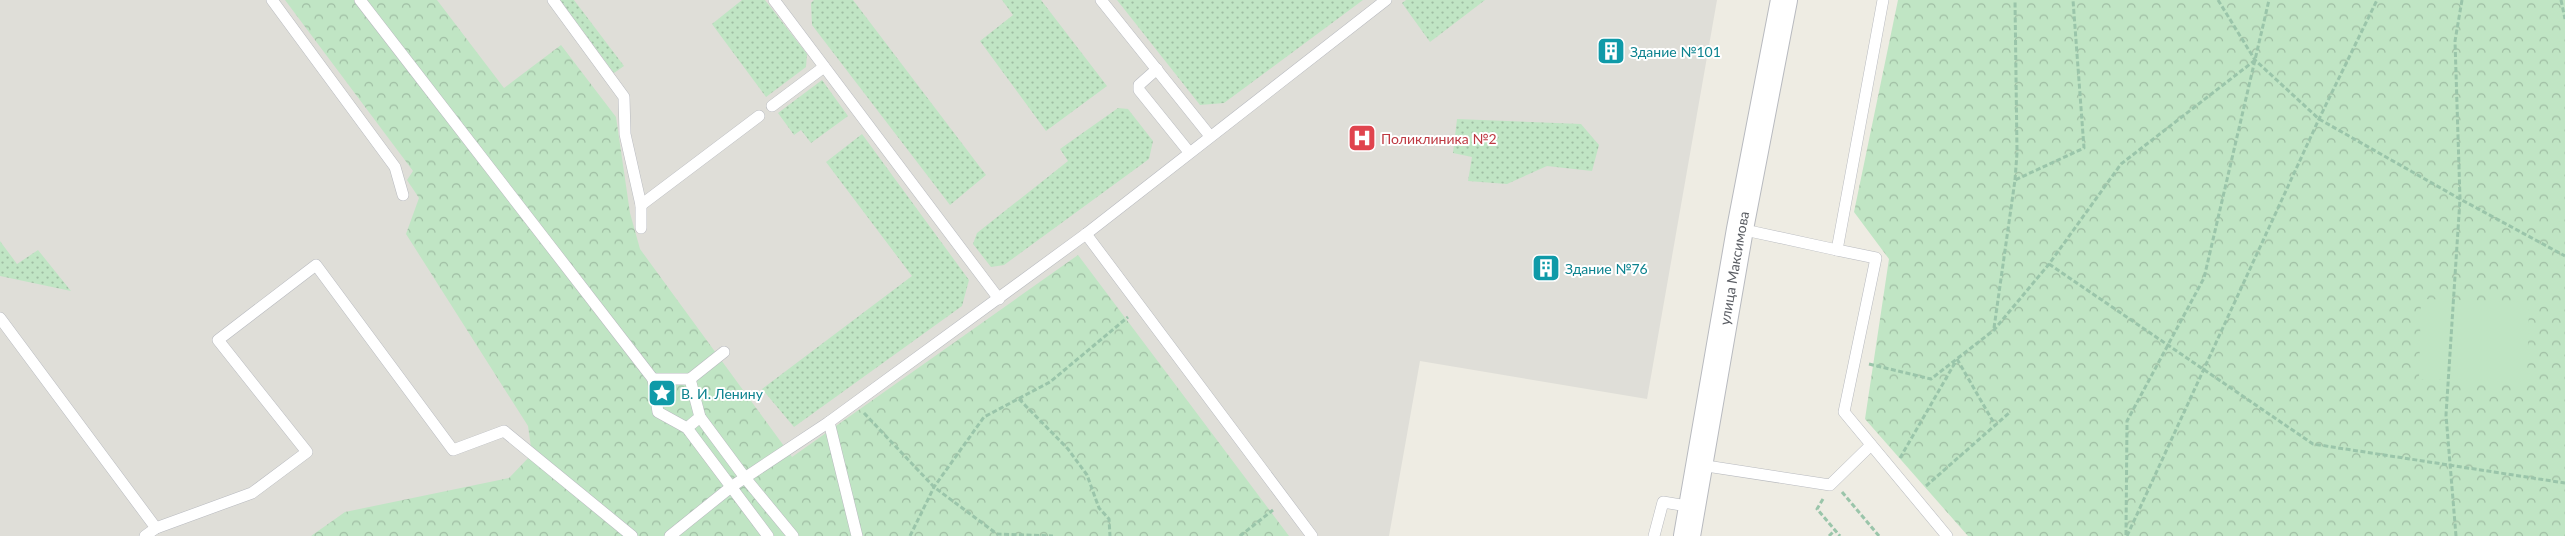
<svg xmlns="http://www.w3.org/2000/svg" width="2565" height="536" font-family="Lato,sans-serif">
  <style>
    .industrial { fill: #dfded8 }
    .grass { fill: url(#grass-dots) }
    .forest { fill: url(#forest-crowns) }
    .pitch { fill: #c0e5c4 }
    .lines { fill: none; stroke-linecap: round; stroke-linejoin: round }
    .service-casing { stroke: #b8babf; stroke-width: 12 }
    .tertiary-casing { stroke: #b8babf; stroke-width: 28 }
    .path { stroke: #9ac5aa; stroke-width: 3; stroke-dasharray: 5 2.5; stroke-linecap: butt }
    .service { stroke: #fff; stroke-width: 11 }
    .tertiary { stroke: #fff; stroke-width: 26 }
    .labels { text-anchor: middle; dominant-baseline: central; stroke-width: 4; stroke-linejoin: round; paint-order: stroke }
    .culture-label { font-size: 14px; fill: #0d838f; stroke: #fff; text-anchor: start }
    .health-label { font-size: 14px; fill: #be3a42; stroke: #fff; text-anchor: start }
    .street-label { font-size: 14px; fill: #5b5e64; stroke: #fff }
  </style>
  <defs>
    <pattern id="grass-dots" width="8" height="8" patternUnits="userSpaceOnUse" patternTransform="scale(1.25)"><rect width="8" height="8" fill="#c0e5c4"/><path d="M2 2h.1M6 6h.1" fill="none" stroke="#9fbda3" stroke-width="1.8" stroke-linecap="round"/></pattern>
    <pattern id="forest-crowns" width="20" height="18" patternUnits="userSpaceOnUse" patternTransform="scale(1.25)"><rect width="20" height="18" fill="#c0e5c4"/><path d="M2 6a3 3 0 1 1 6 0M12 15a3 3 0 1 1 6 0" fill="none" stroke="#9fbda3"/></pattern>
  </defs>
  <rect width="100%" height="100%" fill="#eeece3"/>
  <!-- industrial -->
  <polygon class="industrial" points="0,0 1717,0 1647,399 1420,361 1389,536 0,536"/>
  <!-- grass -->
  <g class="grass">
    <polygon points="560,0 574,0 624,66 614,73"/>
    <polygon points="742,0 765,0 807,54 806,67 766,97 712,24"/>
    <polygon points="814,0 853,0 986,175 950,205 812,25 811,3"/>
    <polygon points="1002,0 1041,0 1107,86 1046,131 980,41 1013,15"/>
    <polygon points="1117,0 1363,0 1224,103 1200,105"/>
    <polygon points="1406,0 1485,0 1430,42 1402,3"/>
    <polygon points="822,80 848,116 811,143 801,130 794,135 778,113"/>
    <polygon points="1118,108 1128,109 1153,141 1149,159 1004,265 991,267 973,244 977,233 1068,161 1060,149"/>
    <polygon points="1457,119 1581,124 1599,145 1592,171 1547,166 1507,184 1468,181 1472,157 1453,153"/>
    <polygon points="862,134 969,280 962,306 794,427 762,389 912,276 826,162"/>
    <polygon points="0,241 17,264 38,250 71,291 0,276"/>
  </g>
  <!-- forest -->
  <g class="forest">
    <polygon points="285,0 437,0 504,88 561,45 616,117 630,213 640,249 792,457 1078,255 1289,536 311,536 345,512 509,478 532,454 528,426 406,234 419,198 407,180 413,171"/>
    <polygon points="1898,0 2565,0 2565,536 1968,536 1865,419 1889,259 1854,212"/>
  </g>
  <!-- pitch -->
  <polygon class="pitch" points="2421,299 2529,302 2527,382 2419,379"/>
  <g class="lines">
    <defs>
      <g id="service">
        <polyline points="272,0 395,167 403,195"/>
        <polyline points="360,0 653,379"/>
        <polyline points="553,0 624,97 625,134 641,205 641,228"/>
        <polyline points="774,0 999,299"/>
        <polyline points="1101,0 1210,136"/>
        <polyline points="1883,0 1837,250 1876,258 1844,412 1947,536"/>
        <polyline points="1157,69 1139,85 1139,90 1189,152"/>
        <polyline points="772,106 824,67"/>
        <polyline points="641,205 759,116"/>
        <polyline points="1740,229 1837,250"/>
        <polyline points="1086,234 1312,536"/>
        <polyline points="0,318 156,528"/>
        <polyline points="690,379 724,352"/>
        <polyline points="700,417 746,479 793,536"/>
        <polyline points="687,428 700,417 690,379 653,379 658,412 687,428 768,536"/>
        <polyline points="1700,465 1830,485 1871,445"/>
        <polyline points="145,536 156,528 252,493 307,452 218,340 316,265 453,450 504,431 632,536"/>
        <polyline points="670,536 731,487 829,422"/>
        <polyline points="857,536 829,422 1086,234 1386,0"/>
        <polyline points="1654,536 1663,502 1693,507"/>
      </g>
      <g id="tertiary">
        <path id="s1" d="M 1687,536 L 1740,229 L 1784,0"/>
      </g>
    </defs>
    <!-- service casing -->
    <use href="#service" class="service-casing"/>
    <!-- tertiary casing -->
    <use href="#tertiary" class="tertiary-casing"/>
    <!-- path -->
    <g class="path">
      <polyline points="2218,0 2255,60 2319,119 2460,199 2565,256"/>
      <polyline points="2561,0 2565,19"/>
      <polyline points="2015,180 2017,153 2015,0"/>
      <polyline points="2049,264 2313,444 2565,483"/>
      <polyline points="1994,328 2015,180 2084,148 2073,0"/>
      <polyline points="1957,359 1995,425"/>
      <polyline points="1869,364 1931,379 1994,330 2049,264 2121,164 2254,61"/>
      <polyline points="1019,399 1068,449 1087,475 1099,508 1109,519 1110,536"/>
      <polyline points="864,413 934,487 997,534 1053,536"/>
      <polyline points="1900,458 1956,361"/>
      <polyline points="1926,486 2009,413"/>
      <polyline points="1842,492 1879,536"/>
      <polyline points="1823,499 1817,509 1840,536"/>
      <polyline points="2126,535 2127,421 2204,278 2269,0"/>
      <polyline points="910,536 934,487 984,417 1050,382 1128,317"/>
      <polyline points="1240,536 1273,510"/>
      <polyline points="1829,536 1835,530"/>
      <polyline points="2127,536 2319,119 2377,0"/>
      <polyline points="2456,536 2446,415 2460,199 2455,41 2462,0"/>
    </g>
    <!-- service -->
    <use href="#service" class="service"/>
    <!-- tertiary -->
    <use href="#tertiary" class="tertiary"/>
  </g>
  <!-- icons -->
  <defs>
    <symbol id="building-square" viewBox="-11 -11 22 22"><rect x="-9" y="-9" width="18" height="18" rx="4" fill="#0f9aa8" stroke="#fff"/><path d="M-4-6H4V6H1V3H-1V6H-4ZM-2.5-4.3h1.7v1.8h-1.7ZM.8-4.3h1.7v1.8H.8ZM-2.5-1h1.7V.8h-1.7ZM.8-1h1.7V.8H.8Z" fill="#fff"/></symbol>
    <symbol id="hospital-square" viewBox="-11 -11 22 22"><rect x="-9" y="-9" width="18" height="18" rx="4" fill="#e0444e" stroke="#fff"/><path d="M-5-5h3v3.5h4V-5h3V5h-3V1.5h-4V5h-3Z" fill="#fff"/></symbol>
    <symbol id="sight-square" viewBox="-11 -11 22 22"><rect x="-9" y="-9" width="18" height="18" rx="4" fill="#0f9aa8" stroke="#fff"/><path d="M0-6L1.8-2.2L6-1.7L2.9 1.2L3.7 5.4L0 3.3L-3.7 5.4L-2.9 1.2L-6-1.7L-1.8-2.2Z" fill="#fff"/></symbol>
  </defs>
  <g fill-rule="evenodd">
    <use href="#building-square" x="1595" y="35" width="32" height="32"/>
    <use href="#hospital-square" x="1346" y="122" width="32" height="32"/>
    <use href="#building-square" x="1530" y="252" width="32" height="32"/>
    <use href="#sight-square" x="646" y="377" width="32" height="32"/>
  </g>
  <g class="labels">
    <!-- culture labels -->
    <g class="culture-label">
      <text x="1630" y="51">Здание №101</text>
      <text x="1565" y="268">Здание №76</text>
      <text x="681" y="393">В. И. Ленину</text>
    </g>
    <!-- health labels -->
    <g class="health-label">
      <text x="1381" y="138">Поликлиника №2</text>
    </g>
    <!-- street labels -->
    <g class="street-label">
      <text stroke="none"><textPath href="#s1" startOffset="272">улица Максимова</textPath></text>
    </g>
  </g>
</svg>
